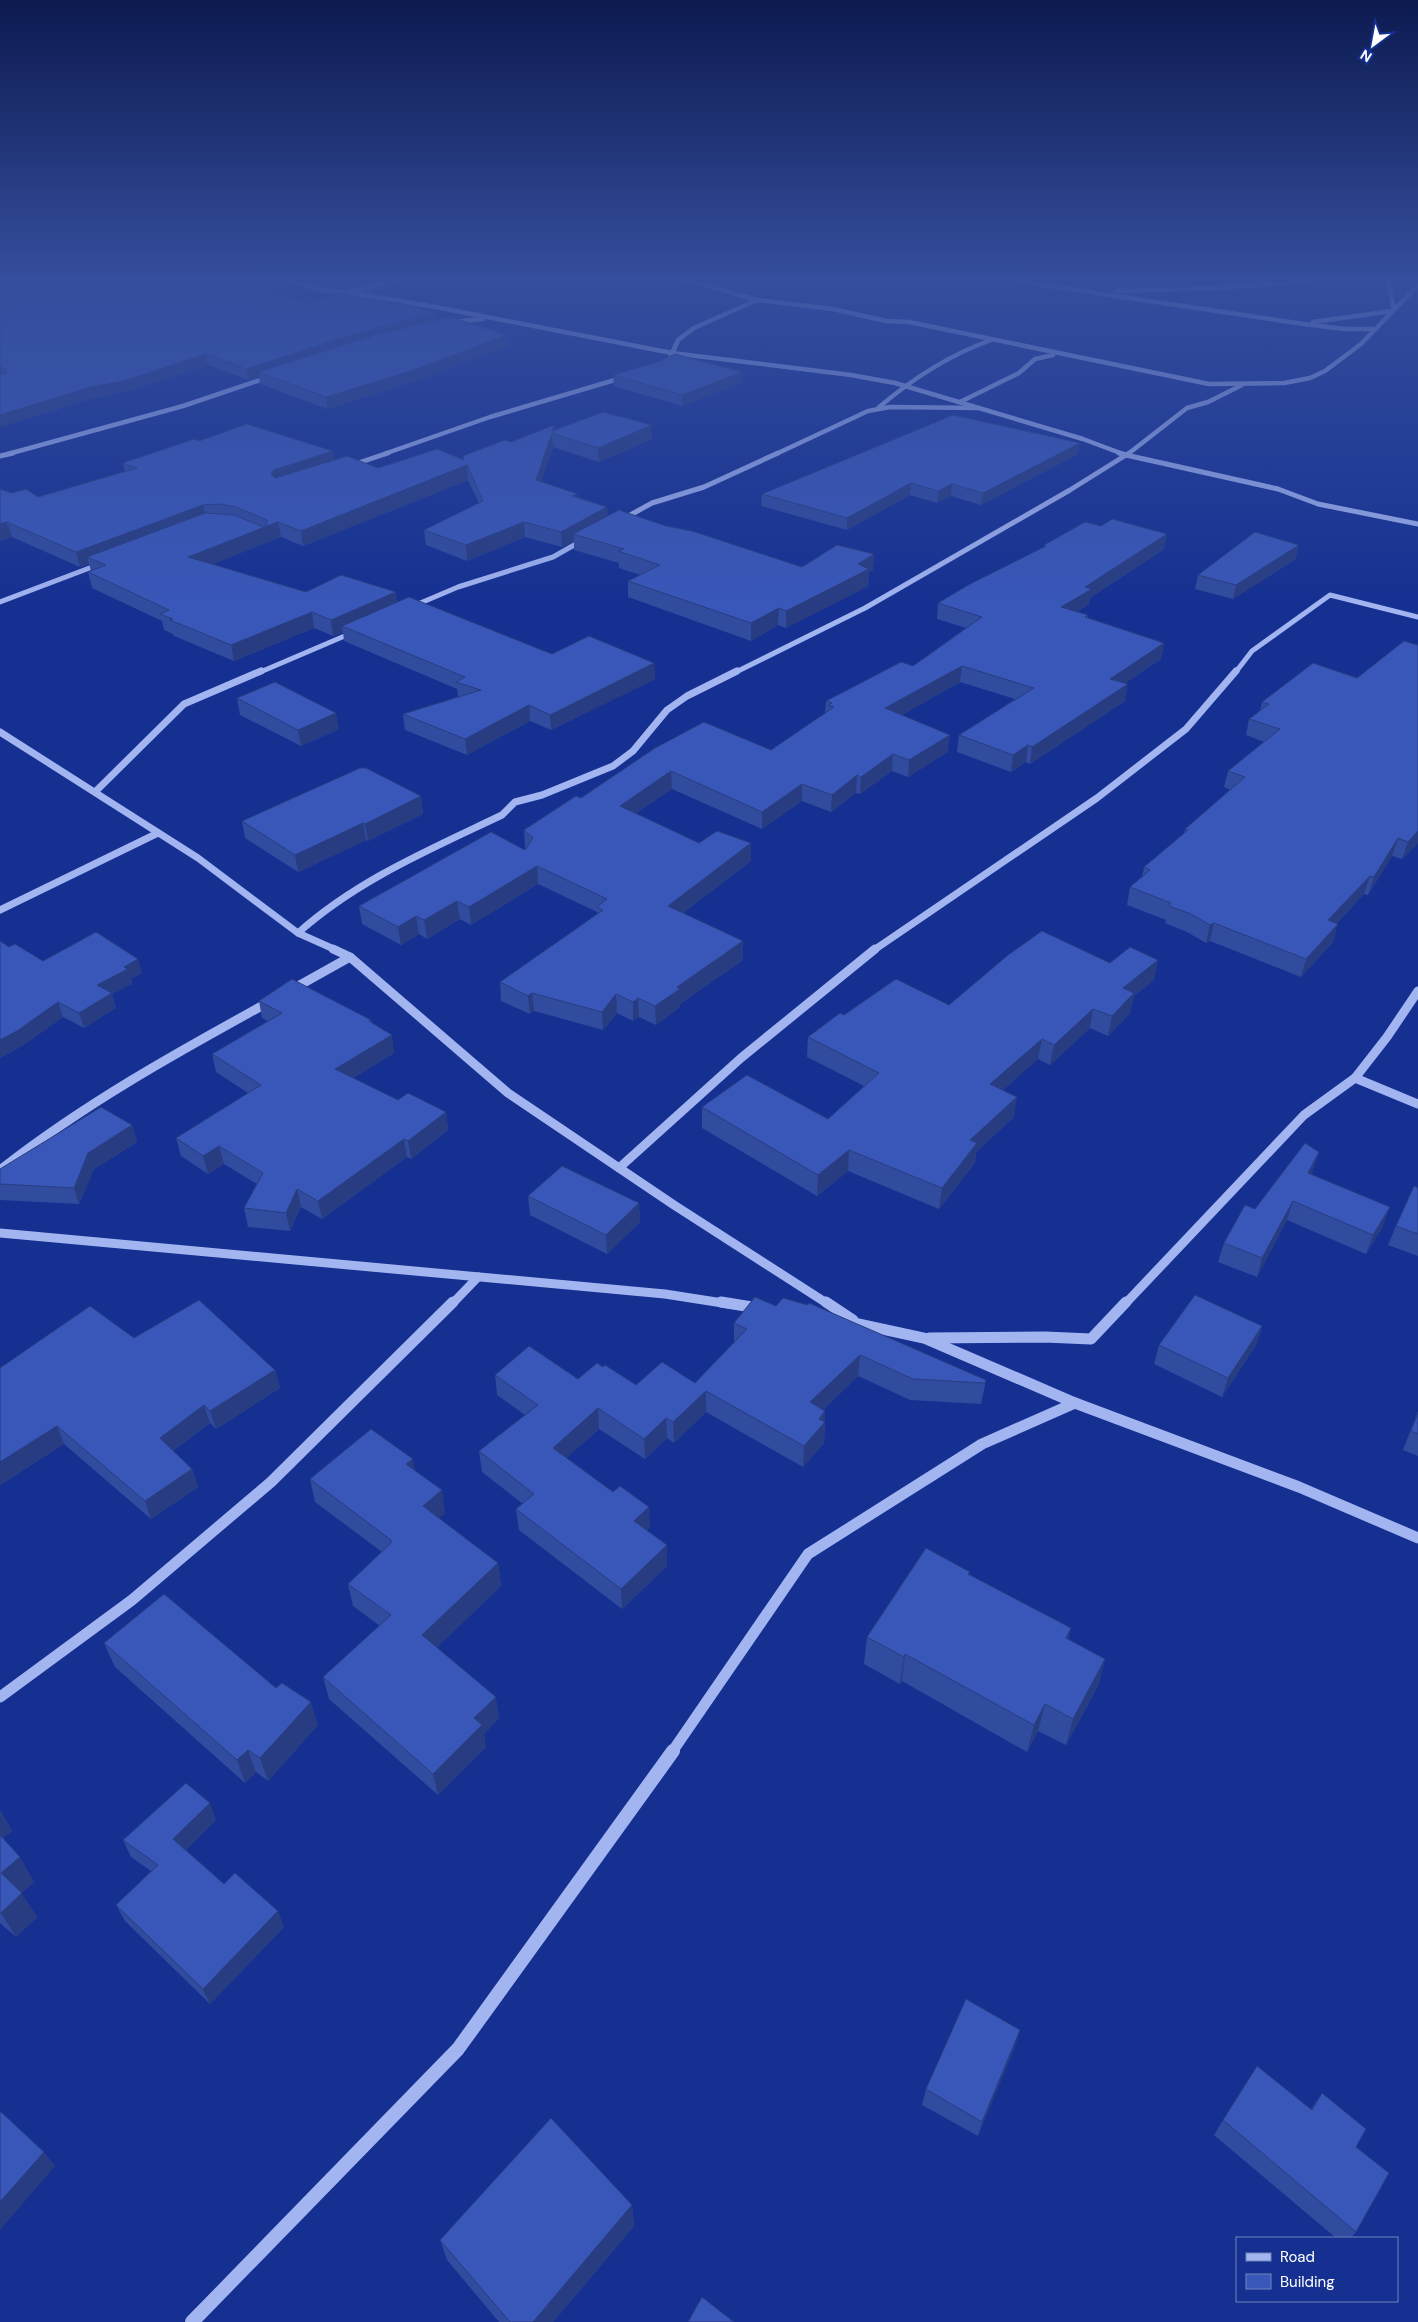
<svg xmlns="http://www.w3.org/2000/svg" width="1418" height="2322" font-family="'DM Sans',sans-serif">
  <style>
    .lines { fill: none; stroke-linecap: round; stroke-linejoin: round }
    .minor-far5 { stroke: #a3b5f1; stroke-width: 4.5 }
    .minor-far4 { stroke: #a3b5f1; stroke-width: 5 }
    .minor-far3 { stroke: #a3b5f1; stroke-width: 7 }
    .minor-far2 { stroke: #a3b5f1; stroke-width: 9 }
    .minor-far1 { stroke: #a3b5f1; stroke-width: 11 }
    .minor { stroke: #a3b5f1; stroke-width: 14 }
    .wall { fill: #314b9e }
    .shaded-wall { fill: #283d81 }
    .building { fill: #3957b8; stroke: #283d81 }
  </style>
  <rect width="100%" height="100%" fill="#153091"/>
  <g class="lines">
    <!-- minor-far5 -->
    <g class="minor-far5">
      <polyline points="293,281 321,290 346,292 441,308 672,353 851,375 895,383 1083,439 1123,454"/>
      <polyline points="681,281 699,283 757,300 833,309 886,321 909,322 1209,384 1284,383 1310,378 1325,371 1361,344 1418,285"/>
      <polyline points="1017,281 1069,289"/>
      <polyline points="1388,281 1394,309"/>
      <polyline points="1063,288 1304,324 1345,329 1373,329"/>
      <polyline points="350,291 397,281"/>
      <polyline points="1117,291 1217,288 1311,281"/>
      <polyline points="452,322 483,319"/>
      <polyline points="1313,322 1392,311"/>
      <polyline points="670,358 678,340 694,328 757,300"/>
      <polyline points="960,402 1019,373 1035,359 1053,355"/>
      <path d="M 878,408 C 912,379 949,355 991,340"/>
      <polyline points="8,454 183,406 269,377"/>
      <polyline points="384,454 490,417 625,377"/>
      <polyline points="776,454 868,411 890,407 979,408"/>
      <polyline points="1128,454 1187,408 1208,402 1242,385"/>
    </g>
    <!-- minor-far4 -->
    <g class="minor-far4">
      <polyline points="1119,453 1126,455"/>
      <polyline points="1129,453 1126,455 1278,489 1318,504 1418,524"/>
      <polyline points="0,456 13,453"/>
      <polyline points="352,465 388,453"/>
      <polyline points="623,519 652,503 704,487 778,453"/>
      <polyline points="0,602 100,564"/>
      <polyline points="411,607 458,587 553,557 583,540"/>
      <polyline points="258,673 354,632"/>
      <polyline points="734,673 865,608 1070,490 1126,455"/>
      <polyline points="1235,673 1252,651 1330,595 1418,617"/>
    </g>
    <!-- minor-far3 -->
    <g class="minor-far3">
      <polyline points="0,732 198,858 298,933 336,950"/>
      <polyline points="95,792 184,704 261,671"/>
      <polyline points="0,910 158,833"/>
      <path d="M 298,933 C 357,880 431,849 502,815 L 515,802 L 542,795 L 613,766 L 633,751 L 667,710 L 687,696 L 737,671"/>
      <polyline points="874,950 1097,798 1186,729 1236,671"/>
    </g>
    <!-- minor-far2 -->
    <g class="minor-far2">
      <polyline points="333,949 350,957 508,1093 674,1205 828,1304"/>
      <polyline points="291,990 350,957"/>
      <polyline points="1355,1078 1418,1104"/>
      <polyline points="619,1168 741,1058 875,949"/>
      <path d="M 0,1170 C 84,1104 176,1053 269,1002"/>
      <polyline points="0,1233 665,1294 729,1304"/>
      <polyline points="452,1304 478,1277"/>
      <polyline points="1125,1304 1304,1115 1355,1078 1387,1037 1418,991"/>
    </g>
    <!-- minor-far1 -->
    <g class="minor-far1">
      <polyline points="721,1302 758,1308"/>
      <polyline points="826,1302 853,1320"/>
      <polyline points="841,1320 924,1338 1075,1403 1299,1487 1418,1538"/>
      <polyline points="929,1338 1045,1337 1091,1339 1126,1302"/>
      <polyline points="0,1697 132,1600 271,1482 453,1302"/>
      <polyline points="672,1752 808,1554 982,1444 1075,1403"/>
    </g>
    <!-- minor -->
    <polyline class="minor" points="192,2322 458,2049 673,1751"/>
  </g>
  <!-- wall -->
  <g class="wall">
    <polygon points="0,281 223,281 221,282 310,304 434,313 435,321 508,346 415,381 327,409 260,384 259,376 248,380 208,365 126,391 94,398 0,427 0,295 11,292 0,288"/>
    <polygon points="658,362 742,372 742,382 682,406 614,386 613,375"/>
    <polygon points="554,425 555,430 652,439 599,462 553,447 541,482 578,497 607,507 608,516 666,526 802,567 874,554 873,570 869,572 868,586 786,628 778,625 751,641 628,597 628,581 640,575 619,568 619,563 574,550 574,541 562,547 525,537 467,561 426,545 424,530 479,503 468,480 303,546 281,537 212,564 306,592 398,602 552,654 654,663 655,679 551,730 530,721 467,755 405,730 403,714 458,697 457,689 344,641 343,632 333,636 314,628 234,661 174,636 173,634 164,630 162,621 92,588 88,572 91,571 89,564 80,567 12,537 0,541 0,489 12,493 38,497 125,472 123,463 199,441 335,460 378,468 463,459 463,456 511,442"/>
    <polygon points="1080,443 1078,454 981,505 951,496 937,503 910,495 847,530 761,506 762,494"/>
    <polygon points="1044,545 1164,549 1090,598 1089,604 1077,612 1088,615 1088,618 1164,643 1161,659 1125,683 1125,701 1030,764 1026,762 1011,772 957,752 959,735 1015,699 960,682 902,715 948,752 908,777 892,771 860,794 856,793 831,812 802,801 762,829 672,789 636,813 699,843 751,861 683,913 743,960 680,1004 680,1007 656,1025 639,1017 633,1021 617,1013 603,1030 534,1011 530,1014 501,1001 500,982 597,914 597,912 538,884 471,925 460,919 427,939 419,934 401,945 362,924 359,906 525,850 526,849 525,848 524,830 581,798 655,748 771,750 825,713 826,701 913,666 966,628 937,619 938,603 1044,547"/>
    <polygon points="1296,559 1233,599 1195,589 1198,575"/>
    <polygon points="1418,645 1418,843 1402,859 1392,856 1368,895 1364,894 1336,924 1333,942 1301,977 1210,941 1206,943 1187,932 1165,923 1166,920 1127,905 1130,887 1142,877 1144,867 1184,834 1185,829 1230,790 1224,787 1228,771 1264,742 1246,735 1249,719 1260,711 1262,702 1357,678"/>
    <polygon points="237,698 339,729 301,746 240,715"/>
    <polygon points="421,796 423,814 368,841 366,840 298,872 245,838 242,821"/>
    <polygon points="0,941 9,947 43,961 142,973 131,979 132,984 112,994 116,1008 84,1028 63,1017 22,1046 0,1058"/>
    <polygon points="1110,963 1154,980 1134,996 1130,1013 1108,1036 1090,1028 1050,1065 1038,1059 1003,1090 1014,1117 976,1152 975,1163 939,1209 848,1171 817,1196 702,1128 702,1107 828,1119 864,1086 807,1057 808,1037 844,1015 949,1005"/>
    <polygon points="259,1001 371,1020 372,1022 394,1053 353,1078 398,1100 446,1112 448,1130 411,1159 407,1157 322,1219 301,1207 290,1231 248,1227 244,1208 257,1184 224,1164 208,1174 181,1156 176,1138 248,1093 216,1072 212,1054 268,1021 262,1018"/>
    <polygon points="132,1125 137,1142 94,1169 79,1204 0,1200 0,1169"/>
    <polygon points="1313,1171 1311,1174 1383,1226 1366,1254 1287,1220 1257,1277 1218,1262 1224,1243"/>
    <polygon points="1418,1188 1418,1256 1388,1245 1396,1226"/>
    <polygon points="528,1196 639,1203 640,1222 607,1254 530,1215"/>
    <polygon points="776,1306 986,1380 981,1404 910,1400 858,1376 823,1410 825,1422 824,1443 803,1467 706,1412 674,1443 667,1438 645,1459 599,1429 566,1458 650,1527 647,1530 667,1566 622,1609 519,1530 516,1509 523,1504 482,1472 479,1451 525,1415 497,1395 495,1375 578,1379 603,1367 636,1385 695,1383 734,1342 734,1323"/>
    <polygon points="1262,1326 1256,1345 1222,1397 1154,1364 1159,1345"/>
    <polygon points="134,1338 275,1370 280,1388 216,1429 210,1423 173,1451 192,1469 198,1487 151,1519 64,1444 0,1485 0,1368"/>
    <polygon points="1418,1411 1418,1456 1403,1450"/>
    <polygon points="415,1471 445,1513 439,1518 498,1563 501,1586 437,1647 499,1718 484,1734 486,1747 438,1795 329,1699 323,1677 380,1626 353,1606 348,1584 382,1552 315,1502 310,1479"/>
    <polygon points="970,1575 1071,1628 1068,1640 1105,1659 1098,1686 1066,1745 1038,1731 1027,1752 902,1681 900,1684 864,1664 867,1637"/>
    <polygon points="104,1643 318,1725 268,1781 256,1772 245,1783 115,1667"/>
    <polygon points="0,1810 12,1831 3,1838 34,1882 21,1893 37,1917 16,1937 0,1923"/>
    <polygon points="216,1820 186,1850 224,1884 284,1927 210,2004 125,1921 116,1905 151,1871 131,1857 123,1840"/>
    <polygon points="1020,2030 1015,2046 978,2136 922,2105 926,2089"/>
    <polygon points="1322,2093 1356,2232 1351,2238 1336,2238 1214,2135 1223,2120 1311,2109"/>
    <polygon points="632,2205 634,2226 553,2322 499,2322 447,2260 440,2240"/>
  </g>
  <!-- shaded-wall -->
  <g class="shaded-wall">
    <polygon points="434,313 435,323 258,372 259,376 248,380 246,369 348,336"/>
    <polygon points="507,335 508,346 415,381 327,409 326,397"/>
    <polygon points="206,354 208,365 126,391 94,398 0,427 0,415 91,387"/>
    <polygon points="0,367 1,367 4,377 0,379"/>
    <polygon points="742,372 742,382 682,406 682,395"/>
    <polygon points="652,425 652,439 599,462 598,448"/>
    <polygon points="552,433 553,447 537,494 536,480"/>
    <polygon points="1080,443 1078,454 981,505 983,493"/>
    <polygon points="333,451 336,466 276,484 271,474 274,470"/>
    <polygon points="467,465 468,480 303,546 301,531"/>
    <polygon points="911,483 910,495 847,530 847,518"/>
    <polygon points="952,484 951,496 937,503 938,491"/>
    <polygon points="203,505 206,520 87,557 89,564 80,567 76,552"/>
    <polygon points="607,507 608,522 573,534 574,541 562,547 561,532"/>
    <polygon points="7,522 12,537 0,541 0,524"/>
    <polygon points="278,522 281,537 191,573 188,557"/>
    <polygon points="524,522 525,537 467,561 466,545"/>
    <polygon points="1167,534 1164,549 1090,598 1089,604 1058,623 1061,607 1085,587"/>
    <polygon points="1299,545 1296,559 1233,599 1236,585"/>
    <polygon points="874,554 873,570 869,572 868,586 786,628 786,611"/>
    <polygon points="396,592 398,608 342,626 343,632 333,636 331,620"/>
    <polygon points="779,608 778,625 751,641 751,623"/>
    <polygon points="312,612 314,628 234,661 231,645"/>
    <polygon points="1164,643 1161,659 1108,695 1110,679"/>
    <polygon points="654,663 655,679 551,730 550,715"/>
    <polygon points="962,666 960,682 884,725 885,708"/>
    <polygon points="1128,684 1125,701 1030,764 1032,747"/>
    <polygon points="529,705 530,721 467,755 465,739"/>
    <polygon points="336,713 339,729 301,746 298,730"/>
    <polygon points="950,735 948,752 908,777 909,760"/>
    <polygon points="1028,745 1026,762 1011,772 1013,755"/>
    <polygon points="893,754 892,771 860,794 861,777"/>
    <polygon points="671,771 672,789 621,823 620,806"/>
    <polygon points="857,775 856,793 831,812 832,795"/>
    <polygon points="802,784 802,801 762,829 762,812"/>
    <polygon points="421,796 423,814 368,841 365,824"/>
    <polygon points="363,823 366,840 298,872 295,855"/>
    <polygon points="1418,831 1418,843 1402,859 1408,842"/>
    <polygon points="1398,838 1392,856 1368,895 1374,877"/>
    <polygon points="751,843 751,861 669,924 668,906"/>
    <polygon points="537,866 538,884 471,925 469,907"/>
    <polygon points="1370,876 1364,894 1322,938 1328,920"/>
    <polygon points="457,901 460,919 427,939 424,920"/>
    <polygon points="416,916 419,934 401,945 398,927"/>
    <polygon points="1214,923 1210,941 1206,943 1210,925"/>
    <polygon points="1338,924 1333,942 1301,977 1306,959"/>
    <polygon points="743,941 743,960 680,1004 680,1007 656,1025 655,1006 677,987"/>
    <polygon points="138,959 142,973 131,979 132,984 112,994 116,1008 84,1028 79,1013 97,985 124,967"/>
    <polygon points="1158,960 1154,980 1134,996 1130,1013 1108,1036 1112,1016 1123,988"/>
    <polygon points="532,993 534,1011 530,1014 528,996"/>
    <polygon points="616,994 617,1013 603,1030 602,1012"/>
    <polygon points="638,998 639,1017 633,1021 633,1002"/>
    <polygon points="58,1002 63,1017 22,1046 0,1058 0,1040"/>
    <polygon points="1093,1009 1090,1028 1050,1065 1054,1045"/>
    <polygon points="392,1035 394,1053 339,1087 335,1069"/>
    <polygon points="1042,1039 1038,1059 988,1104 990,1084"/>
    <polygon points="1017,1097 1014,1117 976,1152 975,1163 939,1209 942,1188 970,1140"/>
    <polygon points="446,1112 448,1130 411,1159 408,1141"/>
    <polygon points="132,1125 137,1142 94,1169 79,1204 74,1188 88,1153"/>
    <polygon points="404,1139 407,1157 322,1219 318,1201"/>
    <polygon points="219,1146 224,1164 208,1174 203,1156"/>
    <polygon points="849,1150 848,1171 817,1196 818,1175"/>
    <polygon points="1319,1152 1313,1171 1302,1192 1308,1173"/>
    <polygon points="297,1189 301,1207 290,1231 286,1213"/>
    <polygon points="1293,1201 1287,1220 1257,1277 1262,1258"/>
    <polygon points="639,1203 640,1222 607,1254 606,1235"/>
    <polygon points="1390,1207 1383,1226 1366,1254 1373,1235"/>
    <polygon points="1262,1326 1256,1345 1222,1397 1228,1378"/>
    <polygon points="860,1355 858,1376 809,1423 810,1402"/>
    <polygon points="275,1370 280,1388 216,1429 210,1411"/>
    <polygon points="706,1391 706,1412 674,1443 673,1422"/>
    <polygon points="204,1405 210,1423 166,1456 160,1438"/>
    <polygon points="598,1408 599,1429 555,1468 553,1448"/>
    <polygon points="825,1411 824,1443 803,1467 804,1446 819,1419"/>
    <polygon points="666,1418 667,1438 645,1459 644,1439"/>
    <polygon points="57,1426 64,1444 0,1485 0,1462"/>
    <polygon points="413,1459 417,1482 406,1464"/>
    <polygon points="192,1469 198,1487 151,1519 145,1501"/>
    <polygon points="442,1490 445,1513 427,1529 423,1506"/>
    <polygon points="649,1507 650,1527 635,1542 634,1521"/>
    <polygon points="667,1545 667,1566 622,1609 621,1589"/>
    <polygon points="498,1563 501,1586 427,1657 422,1635"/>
    <polygon points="1071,1628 1064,1655 1066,1638"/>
    <polygon points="905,1654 902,1681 900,1684 904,1657"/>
    <polygon points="1105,1659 1098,1686 1066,1745 1073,1719"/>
    <polygon points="496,1697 499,1718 484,1734 486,1747 438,1795 433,1774 474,1718"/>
    <polygon points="311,1702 318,1725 268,1781 260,1758"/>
    <polygon points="1045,1704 1038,1731 1027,1752 1034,1725"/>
    <polygon points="248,1750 256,1772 245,1783 237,1760"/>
    <polygon points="210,1803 216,1820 181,1855 173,1839"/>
    <polygon points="0,1810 12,1831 0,1840"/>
    <polygon points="20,1857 34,1882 16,1898 1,1873"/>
    <polygon points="22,1893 37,1917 16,1937 1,1913"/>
    <polygon points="278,1911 284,1927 210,2004 203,1989"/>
    <polygon points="1020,2030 1015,2046 978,2136 982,2122"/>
    <polygon points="44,2152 55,2166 0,2230 0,2202"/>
    <polygon points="632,2205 634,2226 553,2322 533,2322"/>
  </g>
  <!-- building -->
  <g class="building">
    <polygon points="5,281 218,281 310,304 341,293 392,304 398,302 434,313 348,336 246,369 206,354 124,381 91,387 0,415 0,374 6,373 6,369 1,367 0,367 0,295 24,289"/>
    <polygon points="450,317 507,335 414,370 326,397 258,372 382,333"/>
    <polygon points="675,354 742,372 682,395 613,375 658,362"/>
    <polygon points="603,412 652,425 598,448 552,433 536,480 578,494 572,496 607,507 561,532 524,522 466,545 424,530 483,501 467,465 301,531 278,522 188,557 306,592 341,575 396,592 331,620 312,612 231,645 170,620 173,619 160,614 169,610 88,572 106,565 87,557 205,513 234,515 263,527 267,525 267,520 236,507 220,504 203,505 76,552 7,522 0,524 0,489 12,493 26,489 38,497 137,468 123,463 194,439 199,441 247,424 333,451 274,470 271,474 275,478 347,456 378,468 437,449 464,460 463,456 505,440 511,442 554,425 552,431"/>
    <polygon points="953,415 1080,443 983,493 952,484 938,491 911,483 847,518 762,494"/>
    <polygon points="619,510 666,526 692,531 802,567 837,545 874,554 858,564 869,569 786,611 779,608 751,623 628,581 660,565 618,551 624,549 573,534"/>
    <polygon points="1112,519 1167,534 1085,587 1092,589 1061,607 1088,615 1085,617 1164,643 1110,679 1128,684 1032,747 1028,745 1013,755 959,735 1034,688 962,666 885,708 950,735 909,760 893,754 861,777 857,775 832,795 802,784 762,812 671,771 620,806 699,843 717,831 751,843 668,906 743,941 677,987 680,989 655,1006 638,998 633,1002 616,994 602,1012 532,993 528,996 500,982 603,910 597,907 607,899 537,866 469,907 457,901 424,920 416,916 398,927 359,906 491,832 525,850 533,838 524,830 576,796 581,798 655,748 704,722 771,750 834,707 828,705 832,703 826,701 901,662 913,666 982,617 938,603 970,584 1046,546 1044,545 1085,522 1101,526"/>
    <polygon points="1255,532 1299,545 1236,585 1198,575"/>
    <polygon points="409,597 552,654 589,636 654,663 550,715 529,705 465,739 403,714 481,690 456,682 465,677 342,626"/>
    <polygon points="1404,641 1418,645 1418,831 1408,842 1398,838 1374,877 1370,876 1328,920 1338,924 1306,959 1214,923 1210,925 1191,914 1169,906 1171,903 1130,887 1150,870 1144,867 1188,830 1185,829 1245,777 1228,771 1280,729 1249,719 1269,704 1262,702 1313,663 1357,678"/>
    <polygon points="275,682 336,713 298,730 237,698"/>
    <polygon points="360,768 366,768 421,796 365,824 363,823 295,855 242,821"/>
    <polygon points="1042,931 1110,963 1130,947 1158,960 1123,988 1134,993 1112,1016 1093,1009 1054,1045 1042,1039 990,1084 1017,1097 970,1140 977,1143 942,1188 849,1150 818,1175 702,1107 747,1075 828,1119 879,1073 808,1037 840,1013 844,1015 896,979 949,1005 1008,955"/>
    <polygon points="96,932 138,959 124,967 128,969 97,985 112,993 79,1013 58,1002 17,1031 0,1040 0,941 9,947 15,944 43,961"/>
    <polygon points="292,979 371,1020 369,1021 392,1035 335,1069 398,1100 408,1093 446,1112 408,1141 404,1139 318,1201 297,1189 286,1213 244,1208 263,1173 219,1146 203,1156 176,1138 261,1085 212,1054 282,1013 259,1001"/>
    <polygon points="101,1107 132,1125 88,1153 74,1188 0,1184 0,1169"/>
    <polygon points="1305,1143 1319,1152 1308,1173 1390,1207 1373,1235 1293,1201 1262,1258 1224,1243 1245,1205 1255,1209"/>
    <polygon points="562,1166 639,1203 606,1235 528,1196"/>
    <polygon points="1414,1186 1418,1188 1418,1234 1396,1226"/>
    <polygon points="1195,1295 1262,1326 1228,1378 1159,1345"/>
    <polygon points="755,1297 776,1306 783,1298 808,1305 809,1303 986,1380 985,1383 913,1379 860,1355 810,1402 825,1411 819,1419 825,1422 804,1446 706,1391 673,1422 666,1418 644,1439 598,1408 553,1448 613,1492 620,1486 649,1507 634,1521 667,1545 621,1589 516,1509 534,1494 479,1451 538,1405 495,1375 529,1346 578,1379 597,1363 603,1367 605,1365 636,1385 662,1362 695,1383 747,1329 734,1323"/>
    <polygon points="199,1300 275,1370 210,1411 204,1405 160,1438 192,1469 145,1501 57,1426 0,1462 0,1368 90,1306 134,1338"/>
    <polygon points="1418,1413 1418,1434 1411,1431"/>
    <polygon points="371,1429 413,1459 406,1464 442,1490 423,1506 498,1563 422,1635 496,1697 474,1718 482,1725 433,1774 323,1677 391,1615 348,1584 391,1543 391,1540 310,1479"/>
    <polygon points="926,1548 970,1572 968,1574 1071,1628 1066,1638 1105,1659 1073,1719 1045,1704 1034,1725 905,1654 904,1657 867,1637"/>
    <polygon points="164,1594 276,1688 282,1683 311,1702 260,1758 248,1750 237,1760 104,1643"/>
    <polygon points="186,1783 210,1803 173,1839 224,1884 235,1873 278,1911 203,1989 116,1905 158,1865 123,1840"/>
    <polygon points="0,1835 20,1857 1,1873 22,1893 1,1913 0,1912"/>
    <polygon points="966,1999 1020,2030 982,2122 926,2089"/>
    <polygon points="1257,2066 1312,2110 1322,2093 1366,2129 1356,2147 1389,2173 1356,2232 1223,2120"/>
    <polygon points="0,2111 44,2152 0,2202"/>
    <polygon points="551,2118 632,2205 533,2322 510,2322 440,2240"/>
    <polygon points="702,2297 734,2322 688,2322"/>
  </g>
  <!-- sky -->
  <linearGradient id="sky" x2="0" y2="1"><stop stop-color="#0c1a50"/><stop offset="0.46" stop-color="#354e9d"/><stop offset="1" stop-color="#354e9d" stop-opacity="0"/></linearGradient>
  <rect width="1418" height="606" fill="url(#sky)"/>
  <!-- legend -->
  <rect x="1236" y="2237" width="162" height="65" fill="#153091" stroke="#7383bd"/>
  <rect x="1246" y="2253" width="25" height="8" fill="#a3b5f1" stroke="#7383bd"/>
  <text x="1280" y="2262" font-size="15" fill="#ffffff">Road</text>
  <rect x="1246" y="2274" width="25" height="15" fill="#3957b8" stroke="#7383bd"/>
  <text x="1280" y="2287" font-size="15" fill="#ffffff">Building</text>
  <!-- north arrow -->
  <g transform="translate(1373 45) rotate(212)" stroke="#153091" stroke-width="4" paint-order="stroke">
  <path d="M0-4L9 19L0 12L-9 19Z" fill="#ffffff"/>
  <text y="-8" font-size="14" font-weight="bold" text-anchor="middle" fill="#ffffff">N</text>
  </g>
</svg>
